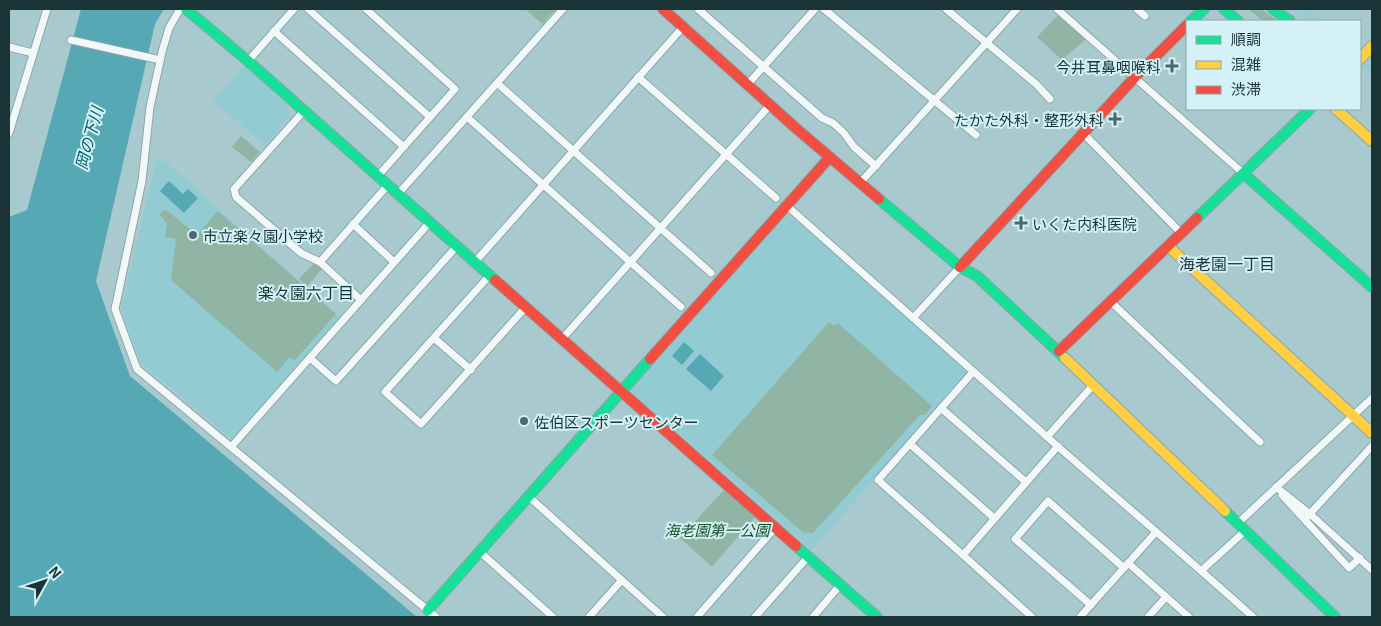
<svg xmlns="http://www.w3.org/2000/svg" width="1381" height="626" font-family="Georgia,'Noto Sans JP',serif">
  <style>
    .built { fill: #93cbd3 }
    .green { fill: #91b5a5 }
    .water { fill: #56a9b4 }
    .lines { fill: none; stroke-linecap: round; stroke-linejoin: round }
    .street-casing { stroke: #8ba6aa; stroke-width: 9 }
    .fast-casing { stroke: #8ba6aa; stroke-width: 12 }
    .slow-casing { stroke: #8ba6aa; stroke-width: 12 }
    .jam-casing { stroke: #8ba6aa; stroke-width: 12 }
    .street { stroke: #f2f7f8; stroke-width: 7 }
    .fast { stroke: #16e098; stroke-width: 10 }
    .slow { stroke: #ffcf43; stroke-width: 10 }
    .jam { stroke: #f24e42; stroke-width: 10 }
    .tram { stroke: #bdc8c9; stroke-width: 1 }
    .poi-dot { fill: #4c686c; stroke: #d3f1f6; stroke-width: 2 }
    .labels { text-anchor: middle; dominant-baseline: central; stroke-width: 4; stroke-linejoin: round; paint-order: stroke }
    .poi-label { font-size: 15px; fill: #1a3337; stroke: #d3f1f6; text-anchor: start }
    .park-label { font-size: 15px; font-style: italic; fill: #145122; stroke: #d3f1f6 }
    .water-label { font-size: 16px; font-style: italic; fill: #005c65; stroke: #d3f1f6 }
    .neighbourhood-label { font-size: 16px; fill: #1a3337; stroke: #d3f1f6 }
  </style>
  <rect width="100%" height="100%" fill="#a8cacf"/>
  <!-- built -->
  <g class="built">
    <polygon points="1294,9 1307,9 1321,21 1308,21"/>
    <polygon points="1360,57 1372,68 1372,79 1360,68"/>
    <polygon points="244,65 288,104 289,117 265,146 213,100"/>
    <polygon points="157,158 166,162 341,318 233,440 141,363 121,309"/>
    <polygon points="783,215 790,215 967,370 967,375 812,549 632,392 632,385"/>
  </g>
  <!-- green -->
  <g class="green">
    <polygon points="525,9 556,9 542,24"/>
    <polygon points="1248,9 1261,9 1277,21 1263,21"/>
    <polygon points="1058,15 1086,39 1062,60 1037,37"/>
    <polygon points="241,136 260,152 251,162 232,147"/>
    <polygon points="165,209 197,235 218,211 336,314 295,360 289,358 277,372 171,280 176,239 165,237 167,224 159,214"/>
    <polygon points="314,263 322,269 307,286 299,279"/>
    <polygon points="829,322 834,326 838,323 932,406 925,415 920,415 813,533 804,533 712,455"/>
    <polygon points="724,490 755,517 712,567 680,538"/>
  </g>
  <!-- water -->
  <g class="water">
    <polygon points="81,9 164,9 155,24 96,281 130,376 417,617 9,617 9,217 27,210"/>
    <polygon points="169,181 183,194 188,189 198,198 184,213 160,191"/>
    <polygon points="684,342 694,351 682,365 672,356"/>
    <polygon points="700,354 724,376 711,391 686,369"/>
  </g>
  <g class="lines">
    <defs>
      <g id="street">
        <polyline points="180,9 169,28 162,52 150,107 142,181 115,309 137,369 436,617"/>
        <polyline points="308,9 430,117"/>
        <polyline points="366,9 455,89 378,176"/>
        <polyline points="698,9 822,118 833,123 844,133 854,147 876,166"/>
        <polyline points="824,9 976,135"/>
        <polyline points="946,9 1036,84 1050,99"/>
        <polyline points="1057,9 1244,174"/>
        <polyline points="1137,9 1145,16"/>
        <polyline points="274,31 404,147"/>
        <polyline points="71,40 156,59"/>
        <polyline points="9,47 33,53"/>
        <polyline points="248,61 294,9"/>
        <polyline points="638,77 776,198"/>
        <polyline points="497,83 711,273"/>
        <polyline points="748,84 815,9"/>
        <polyline points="304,111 234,189 236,197 301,253 320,262 361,300"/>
        <polyline points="467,117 681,307"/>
        <polyline points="9,133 47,9"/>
        <polyline points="1083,133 1181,233"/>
        <polyline points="860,183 1017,9"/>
        <polyline points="398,194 563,9"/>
        <path d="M 786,205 C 878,287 970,369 1063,451 C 1126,506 1191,561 1253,617"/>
        <polyline points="353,224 394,262"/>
        <polyline points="320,262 388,185"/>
        <polyline points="475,262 683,27"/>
        <polyline points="490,275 385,392 421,424 526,307"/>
        <polyline points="1110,301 1260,442"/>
        <polyline points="913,318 960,267"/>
        <polyline points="434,338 471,370"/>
        <polyline points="562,339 770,105"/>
        <polyline points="310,358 336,381 457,246"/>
        <polyline points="973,372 878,480 963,555 1058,446"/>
        <polyline points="941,408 1026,482"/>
        <polyline points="1047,437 1094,384"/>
        <polyline points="910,444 994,518"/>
        <polyline points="231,447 430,222"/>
        <polyline points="1276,487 1310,514 1372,570"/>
        <polyline points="1282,495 1349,568 1360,558"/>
        <polyline points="528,496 663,617"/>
        <polyline points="1307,517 1372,446"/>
        <polyline points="1237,524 1372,398"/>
        <polyline points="480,552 553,617"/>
        <polyline points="963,555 1032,617"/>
        <polyline points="1128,563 1189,617"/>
        <polyline points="1202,570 1245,531"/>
        <polyline points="1091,605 1015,539 1048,501 1124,568"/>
        <polyline points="589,617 622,580"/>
        <polyline points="697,617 775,528"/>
        <polyline points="755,617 808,557"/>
        <polyline points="813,617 840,585"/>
        <polyline points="1080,617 1156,532"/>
        <polyline points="1148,617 1166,597"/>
      </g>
      <g id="fast">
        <polyline points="186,9 248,61 495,280"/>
        <polyline points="1224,9 1238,21"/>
        <polyline points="1273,9 1290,21"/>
        <polyline points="1191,21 1204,9"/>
        <polyline points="1244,174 1372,287"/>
        <polyline points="879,199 960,267 977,276 1065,358"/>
        <polyline points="1197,218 1310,109"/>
        <polyline points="1225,511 1335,617"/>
        <polyline points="796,546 877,617"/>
        <polyline points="428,610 650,359"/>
      </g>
      <g id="slow">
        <polyline points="1360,59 1372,46"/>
        <polyline points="1336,109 1372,141"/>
        <polyline points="1168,246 1372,433"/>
        <polyline points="1065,358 1225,511"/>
      </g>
      <g id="jam">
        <polyline points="663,9 798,130 879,199"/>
        <polyline points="960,267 1135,77 1187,25"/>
        <polyline points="495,280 796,546"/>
        <polyline points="1059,351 1197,218"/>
        <polyline points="650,359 830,157"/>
      </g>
    </defs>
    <!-- street casing -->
    <use href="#street" class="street-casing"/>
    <!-- fast casing -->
    <use href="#fast" class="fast-casing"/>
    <!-- slow casing -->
    <use href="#slow" class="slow-casing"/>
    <!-- jam casing -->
    <use href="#jam" class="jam-casing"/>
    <!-- street -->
    <use href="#street" class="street"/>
    <!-- fast -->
    <use href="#fast" class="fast"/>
    <!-- slow -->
    <use href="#slow" class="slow"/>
    <!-- jam -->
    <use href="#jam" class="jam"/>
    <!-- tram -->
    <g class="tram">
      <polyline points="1298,9 1312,21"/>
      <polyline points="1360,64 1372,75"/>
    </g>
  </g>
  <!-- markers -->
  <g class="poi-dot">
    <path d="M1169.5 58.5h5v5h5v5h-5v5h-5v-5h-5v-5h5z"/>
    <path d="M1112.5 111.5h5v5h5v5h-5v5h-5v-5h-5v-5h5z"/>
    <path d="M1018.5 215.5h5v5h5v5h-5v5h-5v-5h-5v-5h5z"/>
    <circle cx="193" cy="235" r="5"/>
    <circle cx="524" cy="421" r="5"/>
  </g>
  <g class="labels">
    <!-- poi labels -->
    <g class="poi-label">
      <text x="1161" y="66" text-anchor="end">今井耳鼻咽喉科</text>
      <text x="1104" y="119" text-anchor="end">たかた外科・整形外科</text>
      <text x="1032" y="223">いくた内科医院</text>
      <text x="203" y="235">市立楽々園小学校</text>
      <text x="534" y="421">佐伯区スポーツセンター</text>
    </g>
    <!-- park labels -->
    <g class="park-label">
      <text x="717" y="529">海老園第一公園</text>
    </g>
    <!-- water labels -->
    <g class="water-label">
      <text transform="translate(88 138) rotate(-75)">岡の下川</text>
    </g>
    <!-- neighbourhood labels -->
    <g class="neighbourhood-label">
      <text x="1227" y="263">海老園一丁目</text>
      <text x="306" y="292">楽々園六丁目</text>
    </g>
  </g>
  <!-- border -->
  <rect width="1381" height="626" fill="none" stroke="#1a3337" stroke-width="20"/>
  <!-- legend -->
  <rect x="1186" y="20" width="175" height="90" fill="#d3f1f6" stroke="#89a5aa"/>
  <rect x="1196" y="36" width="25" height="8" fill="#16e098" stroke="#89a5aa"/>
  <text x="1231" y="45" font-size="15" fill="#1a3337">順調</text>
  <rect x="1196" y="61" width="25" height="8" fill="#ffcf43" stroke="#89a5aa"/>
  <text x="1231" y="70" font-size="15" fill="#1a3337">混雑</text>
  <rect x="1196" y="86" width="25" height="8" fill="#f24e42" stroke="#89a5aa"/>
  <text x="1231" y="95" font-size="15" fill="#1a3337">渋滞</text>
  <!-- north arrow -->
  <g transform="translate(45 581) rotate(50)" stroke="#d3f1f6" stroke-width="4" paint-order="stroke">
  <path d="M0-4L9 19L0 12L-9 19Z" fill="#1a3337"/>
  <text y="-8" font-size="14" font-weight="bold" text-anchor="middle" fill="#1a3337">N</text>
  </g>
</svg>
